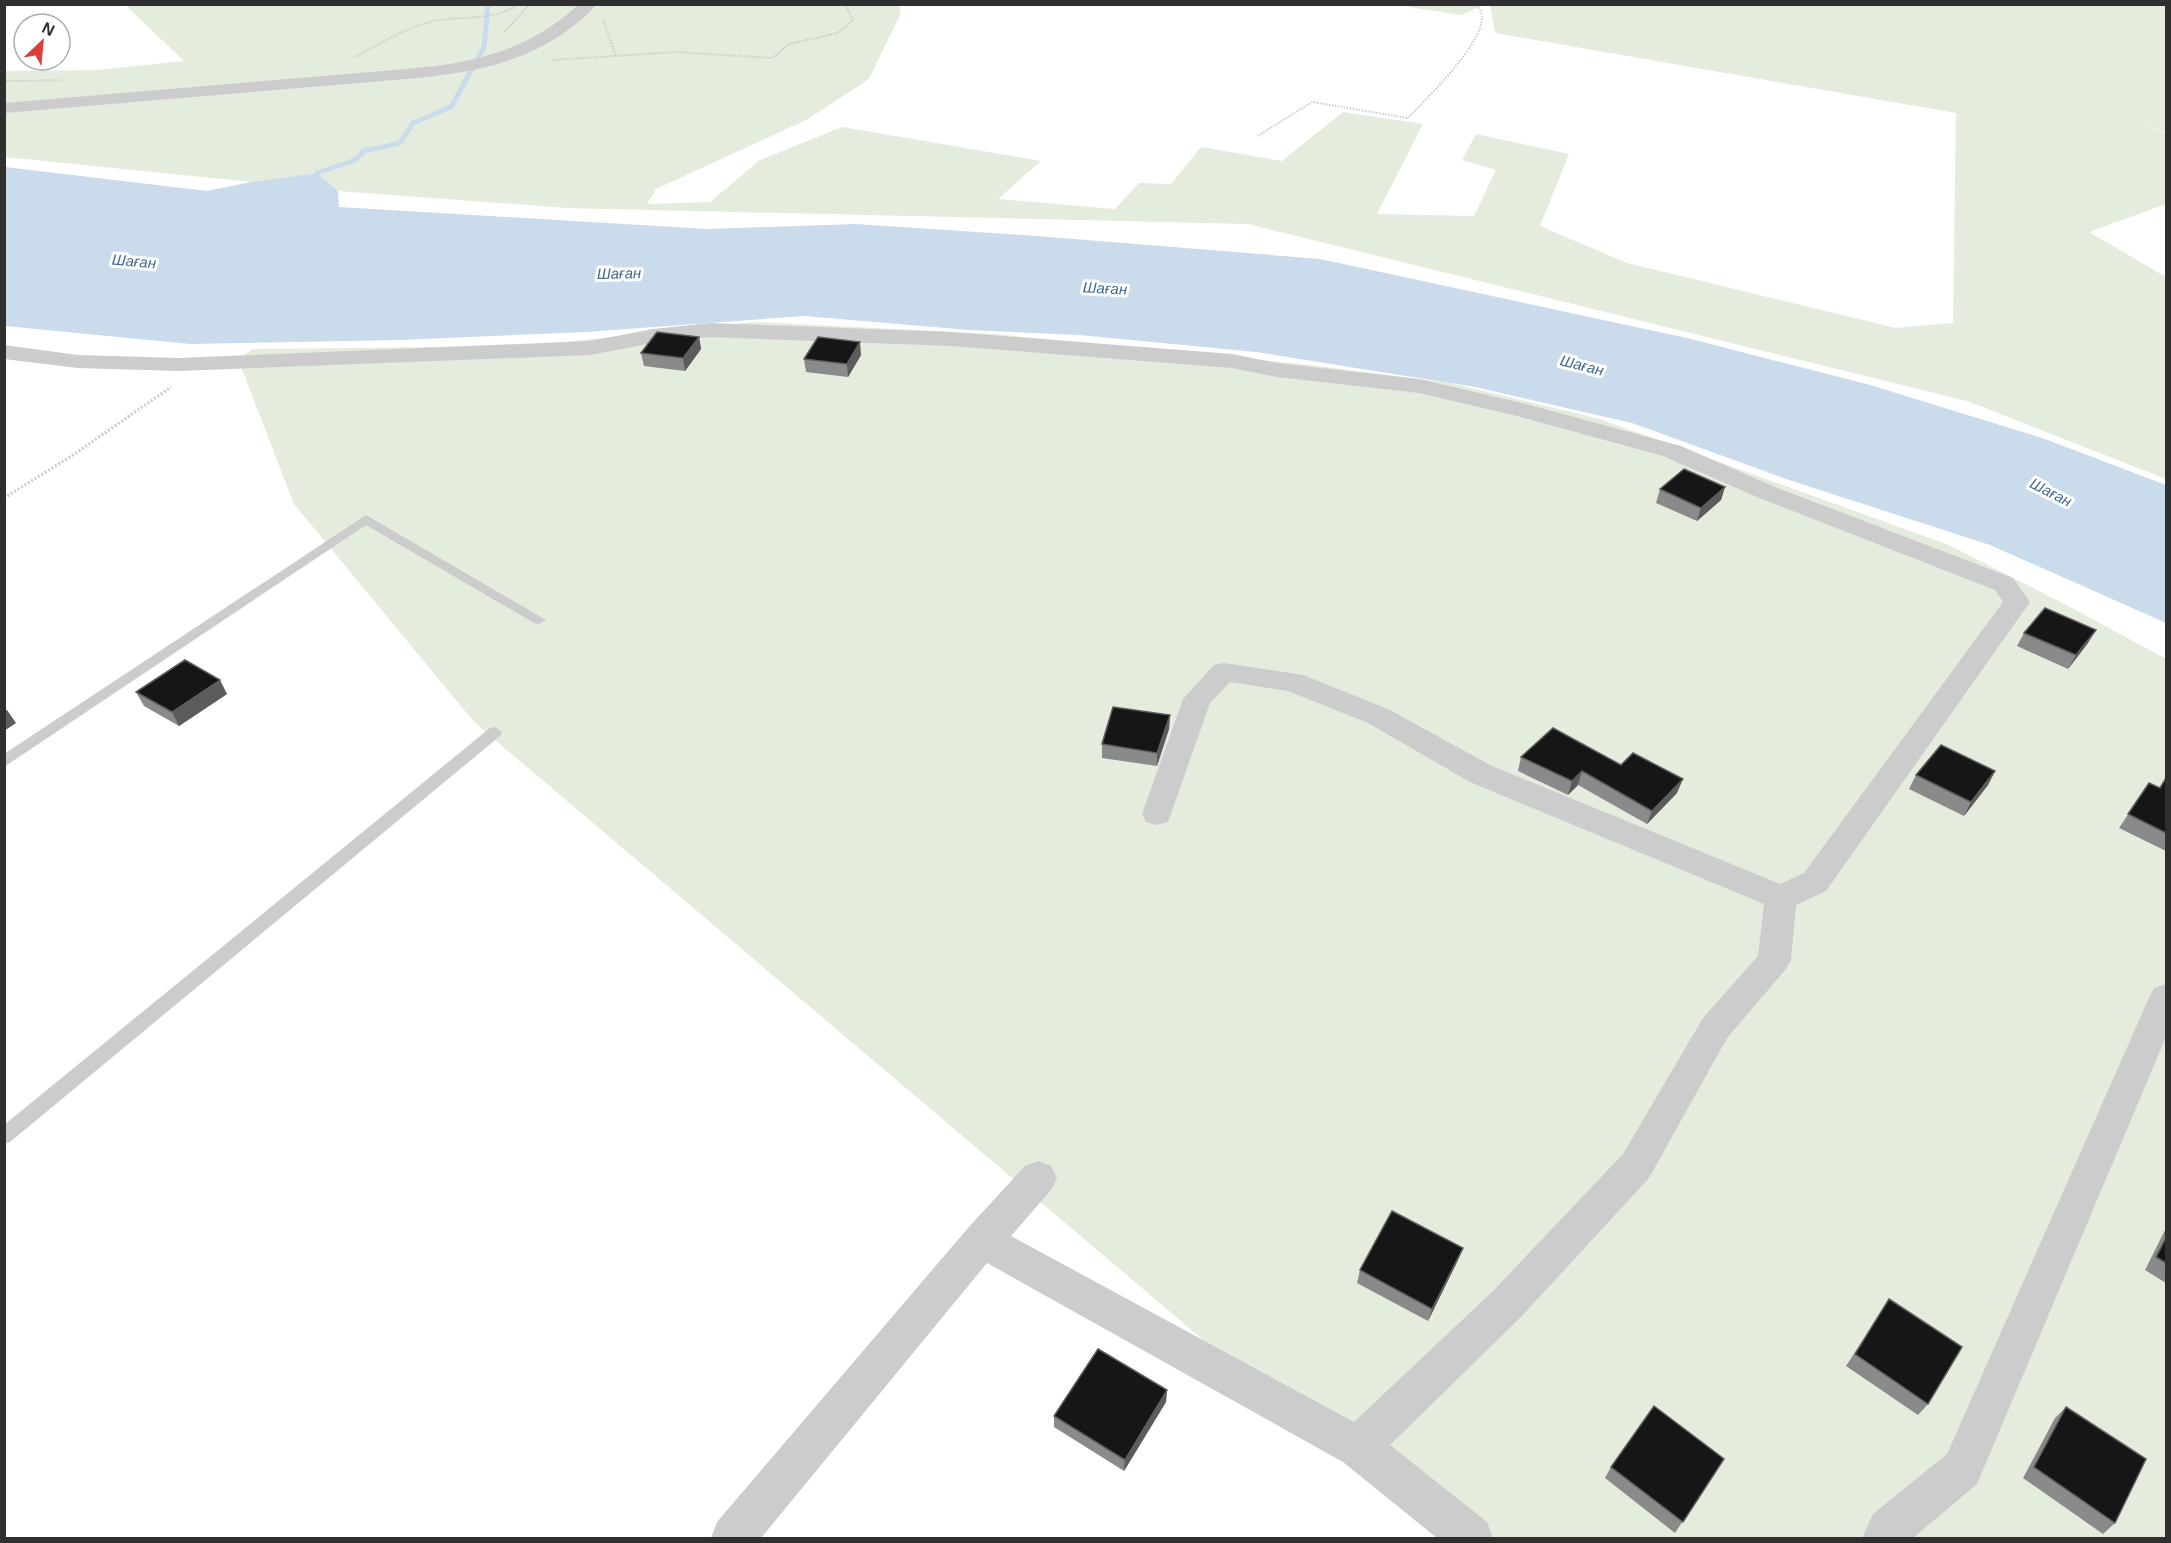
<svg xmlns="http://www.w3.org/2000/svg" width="2171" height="1543" font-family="Arial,sans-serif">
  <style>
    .green { fill: #e4ecdd }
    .water { fill: #cadbeb }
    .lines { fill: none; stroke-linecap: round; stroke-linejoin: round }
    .stream { stroke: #cadbeb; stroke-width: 5 }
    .path-far1 { stroke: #ccc; stroke-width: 2; stroke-dasharray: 1.5 1.5; stroke-linecap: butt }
    .path { stroke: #ccc; stroke-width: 3; stroke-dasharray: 2 2; stroke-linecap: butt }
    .lane { fill: #ccc; fill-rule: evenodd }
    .street { fill: #ccc; fill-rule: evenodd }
    .wall { fill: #8a8a8a }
    .shaded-wall { fill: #5c5c5c }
    .building { fill: #161616; stroke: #5c5c5c; stroke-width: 1.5 }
    .labels { text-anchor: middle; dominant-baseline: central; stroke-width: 6; stroke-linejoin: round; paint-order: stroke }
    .far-water-label { font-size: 15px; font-style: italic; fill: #40688e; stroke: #fff }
  </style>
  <rect width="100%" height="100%" fill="#fff"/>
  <!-- green -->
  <g class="green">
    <polygon points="125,5 900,5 900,15 869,79 808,119 656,189 647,204 710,202 760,160 842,127 1041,161 998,199 1115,209 1139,183 1171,184 1201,147 1282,161 1343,112 1423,124 1377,214 1474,216 1496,170 1462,160 1476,134 1569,154 1540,226 1627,263 1896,328 1953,323 1956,113 1495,33 1490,5 2166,5 2166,132 2139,125 2166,133 2166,204 2089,232 2166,277 2166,479 1967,401 1248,224 567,208 338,191 317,173 251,182 5,157 4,71 98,70 184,61"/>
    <polygon points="1396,5 1484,5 1461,15"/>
    <polygon points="755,322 994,334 1302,364 1450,383 1600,419 1949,545 2074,609 2166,659 2166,1538 1437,1538 475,723 294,504 238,359 253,349 526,346"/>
  </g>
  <!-- water -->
  <polygon class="water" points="5,167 207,191 251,182 317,173 338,191 339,207 707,229 856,224 1037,236 1320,259 1687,338 1870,385 2045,439 2166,485 2166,623 1990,545 1786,479 1632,423 1475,387 1256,352 1079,335 969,330 804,316 586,332 400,340 190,344 5,326"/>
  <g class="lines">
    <!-- stream -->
    <polyline class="stream" points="317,173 355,160 364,151 400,143 413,123 451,107 484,47 488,4"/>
    <!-- path-far1 -->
    <g class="path-far1">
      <polyline points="603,20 616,56"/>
      <polyline points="504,32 530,4"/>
      <path d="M 354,57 C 379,45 406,27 434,21 C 464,15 493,22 519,4"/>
      <polyline points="552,60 676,52 772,58 789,44 838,33 853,20 845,4"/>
      <polyline points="4,81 61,80"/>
      <path d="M 1258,136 L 1312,102 L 1408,118 C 1427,98 1483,44 1482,17 C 1482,13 1479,8 1478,4"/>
    </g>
    <!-- path -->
    <polyline class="path" points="4,498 73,455 171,387"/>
    <!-- lane -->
    <g class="lane">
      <polygon points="366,515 546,620 539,624 534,623 366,525 4,767 4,754"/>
      <polygon points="495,727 502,732 500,736 10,1142 4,1144 4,1125 490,728"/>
    </g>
    <!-- street -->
    <g class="street">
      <path d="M 579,4 L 597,4 C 588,15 576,24 565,32 C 517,66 463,74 406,79 L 4,113 L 4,103 L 406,69 C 474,63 527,52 579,4 Z"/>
      <polygon points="710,323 951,332 1232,354 1277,363 1419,379 1530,405 1681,446 1775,487 2013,578 2030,602 1826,891 1796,905 1791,960 1786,969 1727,1038 1649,1178 1522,1316 1390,1445 1487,1522 1493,1538 1437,1538 1343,1462 987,1263 761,1538 711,1538 717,1522 968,1228 1025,1166 1038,1161 1051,1166 1057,1178 1051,1190 1011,1236 1354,1422 1494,1290 1623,1154 1703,1018 1758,956 1764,904 1470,782 1368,723 1288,691 1230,682 1210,703 1168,822 1157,825 1146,822 1142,814 1183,699 1214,665 1224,663 1303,675 1388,709 1492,766 1780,884 1804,873 2003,602 1995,590 1757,497 1663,456 1517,416 1419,393 1277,377 1232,368 951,346 710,337 653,343 590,355 179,371 78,368 4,359 4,345 78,355 179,358 590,341 653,329"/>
      <polygon points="2166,984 2166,1037 1977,1484 1913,1538 1862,1538 1873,1514 1947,1454 2149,998 2154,988"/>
    </g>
  </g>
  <!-- wall -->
  <g class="wall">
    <polygon points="699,337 701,349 685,371 644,366 641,353"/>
    <polygon points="861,355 848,377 806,372 804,359"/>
    <polygon points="1725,487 1721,500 1697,521 1656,503 1660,489"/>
    <polygon points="2024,633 2088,643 2068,669 2017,646"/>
    <polygon points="136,692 227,694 179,726 144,706"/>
    <polygon points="1170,715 1169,729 1157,766 1102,758 1102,744"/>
    <polygon points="1521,757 1621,765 1677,793 1647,824 1578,785 1568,795 1518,771"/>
    <polygon points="1995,771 1988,785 1964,816 1909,789 1916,775"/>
    <polygon points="2166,778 2166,851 2119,828 2149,783 2160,788"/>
    <polygon points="2166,1228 2166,1283 2145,1270"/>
    <polygon points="1458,1260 1428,1321 1357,1283 1360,1270"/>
    <polygon points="1889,1299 1928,1404 1918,1415 1846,1366 1881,1312"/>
    <polygon points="1167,1390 1166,1402 1124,1471 1054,1427 1054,1416"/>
    <polygon points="2066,1407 2115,1523 2103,1534 2023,1478 2055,1418"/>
    <polygon points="1724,1459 1675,1533 1605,1478 1611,1467"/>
  </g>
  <!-- shaded-wall -->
  <g class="shaded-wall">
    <polygon points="699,337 701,349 685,371 683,358"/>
    <polygon points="860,342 861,355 848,377 847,364"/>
    <polygon points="1725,487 1721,500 1697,521 1701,508"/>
    <polygon points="2096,630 2088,643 2068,669 2076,655"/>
    <polygon points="220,680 227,694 179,726 172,712"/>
    <polygon points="7,710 16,723 4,731 4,711"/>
    <polygon points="1170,715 1169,729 1157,766 1157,753"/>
    <polygon points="1582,771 1578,785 1568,795 1572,781"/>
    <polygon points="1995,771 1988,785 1964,816 1971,802"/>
    <polygon points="1683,779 1677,793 1647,824 1652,811"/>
    <polygon points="1463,1248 1458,1260 1428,1321 1432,1309"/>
    <polygon points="1167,1390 1166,1402 1124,1471 1125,1460"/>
  </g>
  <!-- building -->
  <g class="building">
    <polygon points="657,332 699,337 683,358 641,353"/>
    <polygon points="818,337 860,342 847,364 804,359"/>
    <polygon points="1684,469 1725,487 1701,508 1660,489"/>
    <polygon points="2045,608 2096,630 2076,655 2024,633"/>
    <polygon points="185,660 220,680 172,712 136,692"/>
    <polygon points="1113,707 1170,715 1157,753 1102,744"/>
    <polygon points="1553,728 1621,765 1633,753 1683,779 1652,811 1582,771 1572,781 1521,757"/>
    <polygon points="1941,745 1995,771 1971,802 1916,775"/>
    <polygon points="2166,778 2166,833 2128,814 2149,783 2160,788"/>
    <polygon points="1392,1211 1463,1248 1432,1309 1360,1270"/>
    <polygon points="2166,1238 2166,1263 2156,1257"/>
    <polygon points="1889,1299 1962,1347 1928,1404 1855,1354"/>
    <polygon points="1098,1349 1167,1390 1125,1460 1054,1416"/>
    <polygon points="1654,1406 1724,1459 1683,1522 1611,1467"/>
    <polygon points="2066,1407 2146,1459 2115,1523 2034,1467"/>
  </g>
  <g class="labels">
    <!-- far-water labels -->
    <g class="far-water-label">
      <text transform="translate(134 261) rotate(5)">Шаған</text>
      <text transform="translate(619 273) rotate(-1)">Шаған</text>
      <text transform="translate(1105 288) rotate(3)">Шаған</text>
      <text transform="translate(1582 365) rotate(14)">Шаған</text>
      <text transform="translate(2051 492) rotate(27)">Шаған</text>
    </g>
  </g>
  <!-- border -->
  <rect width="2171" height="1543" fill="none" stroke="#2f2f2f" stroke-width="12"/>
  <!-- north arrow -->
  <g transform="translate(42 42) rotate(26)"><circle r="28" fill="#ffffff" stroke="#acacac" stroke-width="1.5"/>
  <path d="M0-4.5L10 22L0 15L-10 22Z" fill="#df3d38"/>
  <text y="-9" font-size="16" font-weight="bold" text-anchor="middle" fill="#2f2f2f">N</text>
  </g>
</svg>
